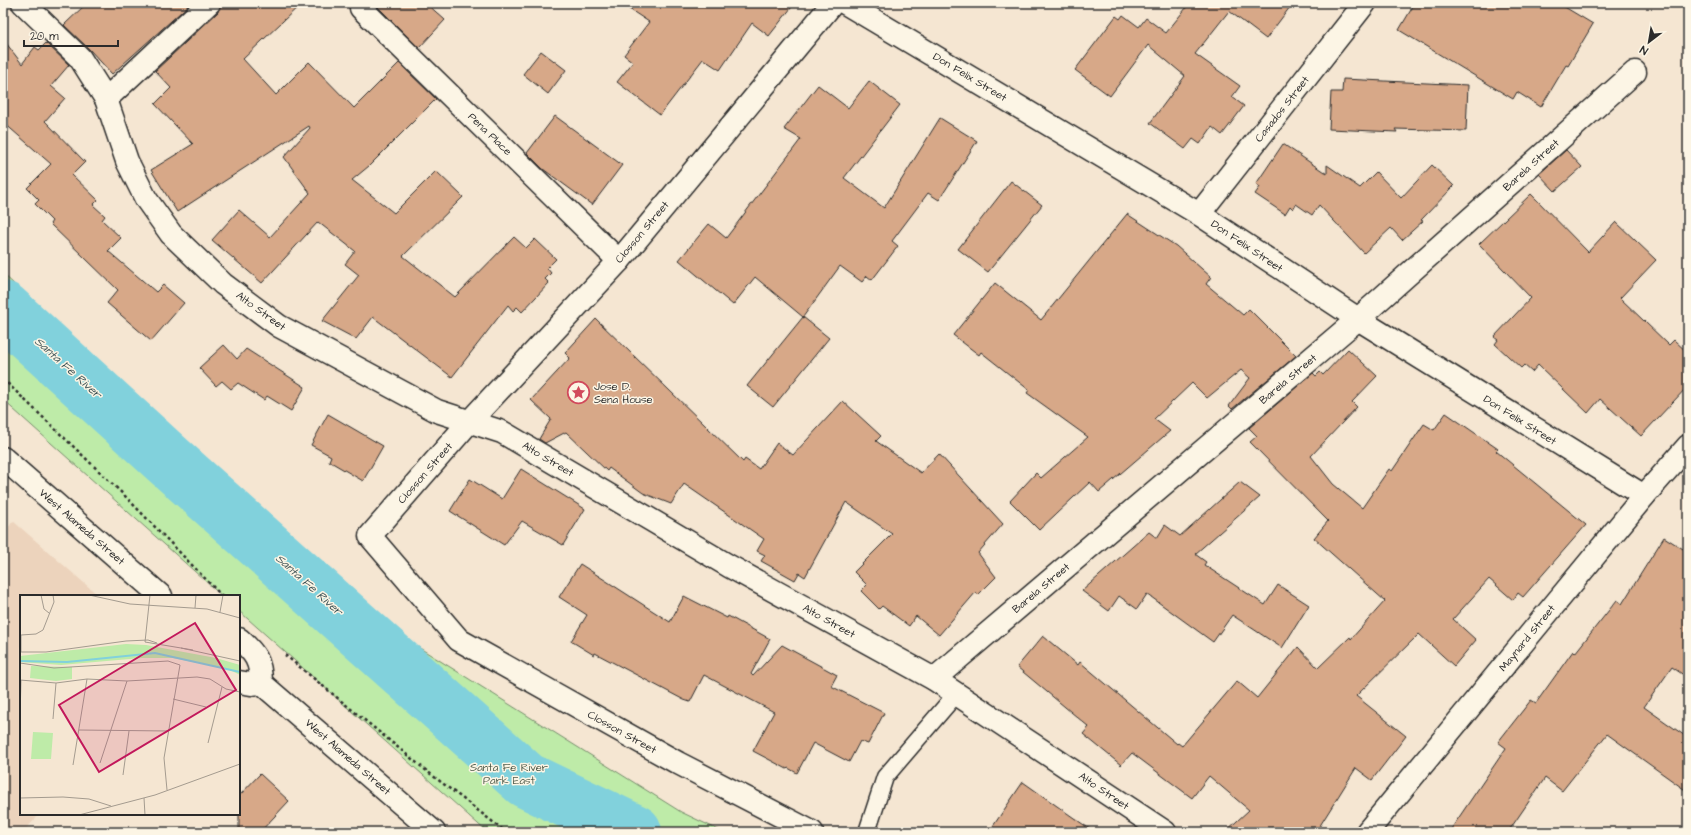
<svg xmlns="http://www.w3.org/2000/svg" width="1691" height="835" font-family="'Architects Daughter',sans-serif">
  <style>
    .built { fill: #ecd3bc }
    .green { fill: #beeba8; stroke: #748b6a }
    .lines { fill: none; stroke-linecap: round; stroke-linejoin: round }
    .river { stroke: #81d1dc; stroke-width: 56 }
    .building { fill: #d7a888; stroke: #2b2b2b }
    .service-casing { stroke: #2b2b2b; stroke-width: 19 }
    .minor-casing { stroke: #2b2b2b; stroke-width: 25 }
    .tertiary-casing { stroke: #2b2b2b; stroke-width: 25 }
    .path { stroke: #2b2b2b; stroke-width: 2.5; stroke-dasharray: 3 3; stroke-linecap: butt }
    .service { stroke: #fcf5e5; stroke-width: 16 }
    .minor { stroke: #fcf5e5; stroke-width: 22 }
    .tertiary { stroke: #fcf5e5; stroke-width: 22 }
    .labels { text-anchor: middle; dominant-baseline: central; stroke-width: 3; stroke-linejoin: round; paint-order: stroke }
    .street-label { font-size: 11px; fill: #2b2b2b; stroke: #fcf5e5 }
    .poi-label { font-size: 11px; fill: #2b2b2b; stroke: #fcf5e5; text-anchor: start }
    .park-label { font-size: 11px; fill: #505b4a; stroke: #fcf5e5 }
    .water-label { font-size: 12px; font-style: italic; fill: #405457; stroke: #fcf5e5 }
    .inset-river { fill: none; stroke: #81d1dc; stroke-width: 2 }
    .inset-road { fill: none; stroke: #a49b8f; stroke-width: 1 }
    .view { fill: #c2185b; fill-opacity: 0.15; stroke: #c2185b; stroke-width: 2 }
    .inset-edge { fill: none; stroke: #2b2b2b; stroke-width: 2 }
  </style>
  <rect width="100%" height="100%" fill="#f5e6d2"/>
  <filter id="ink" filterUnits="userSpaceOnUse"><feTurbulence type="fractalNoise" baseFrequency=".025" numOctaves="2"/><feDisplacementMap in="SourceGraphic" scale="8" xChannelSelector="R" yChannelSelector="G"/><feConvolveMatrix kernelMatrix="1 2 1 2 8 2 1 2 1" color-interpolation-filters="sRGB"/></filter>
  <g filter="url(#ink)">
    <!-- built -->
    <polygon class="built" points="13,521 99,596 21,596 21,814 40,814 23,832 3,832 3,535"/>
    <!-- green -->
    <polygon class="green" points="3,274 399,635 681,812 723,832 487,832 239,611 239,596 222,596 3,400"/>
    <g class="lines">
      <!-- river -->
      <polyline class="river" points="3,309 167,459 526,780 634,832"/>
    </g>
    <!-- building -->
    <g class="building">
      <polygon points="87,3 191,3 112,74 89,49 64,25"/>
      <polygon points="221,3 302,3 243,59 276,95 309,62 354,108 399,63 436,99 369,166 352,180 394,213 436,171 463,197 403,256 455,297 514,237 526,248 535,239 556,259 547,268 551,273 545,279 549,283 522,312 517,307 513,311 508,305 452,377 373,317 356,339 322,321 359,275 345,264 355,251 318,222 262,283 212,240 239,210 270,237 310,193 284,157 310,128 309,126 177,212 151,170 193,144 155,104 171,88 155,71 218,12"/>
      <polygon points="374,3 426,3 445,20 419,48"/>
      <polygon points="620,3 795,3 769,36 752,23 720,70 703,59 660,115 617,82 633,62 624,55 649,22"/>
      <polygon points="1190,3 1293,3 1266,39 1229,11 1195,54 1240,86 1232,97 1244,106 1222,135 1212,127 1200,144 1193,139 1185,149 1150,123 1185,76 1148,45 1110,96 1075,70 1116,16 1120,19 1123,15 1139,27 1146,18 1166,33"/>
      <polygon points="1415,3 1558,3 1593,24 1568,66 1566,65 1541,107 1517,92 1513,99 1399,30"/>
      <polygon points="3,39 22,64 35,47 39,50 46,43 69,65 51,86 65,98 45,121 85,162 72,175 98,200 93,205 105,216 102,220 121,238 108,251 156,292 163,285 184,303 151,341 107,303 118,290 50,224 52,221 35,204 39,200 27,188 51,164 3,122"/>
      <polygon points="541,51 566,70 548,94 523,74"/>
      <polygon points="1343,79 1468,85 1466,131 1395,129 1397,132 1329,129 1331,92 1342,92"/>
      <polygon points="869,81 900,105 844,178 884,208 940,118 977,141 939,200 928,193 892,241 898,246 872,280 867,276 862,282 840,266 803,317 755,277 733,305 679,260 709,224 726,238 801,139 784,129 818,85 848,108"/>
      <polygon points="555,116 622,165 592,205 543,169 527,153"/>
      <polygon points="1283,144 1327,174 1327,165 1360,188 1376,172 1401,198 1432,165 1454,186 1421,220 1423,221 1402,240 1391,228 1364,253 1319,205 1312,215 1296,204 1293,209 1290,206 1285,214 1255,194 1260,187 1256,184"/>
      <polygon points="1566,150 1582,167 1555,191 1539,174"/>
      <polygon points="1011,181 1042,205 988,272 958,249"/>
      <polygon points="1531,194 1588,252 1616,222 1656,260 1620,298 1669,345 1674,340 1688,353 1688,386 1641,436 1600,399 1588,413 1538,365 1532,372 1524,365 1521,368 1495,344 1498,340 1494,337 1531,298 1479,244"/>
      <polygon points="1127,214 1176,246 1211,277 1206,284 1243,315 1249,309 1296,356 1232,409 1229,406 1250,378 1241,370 1207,398 1192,383 1154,419 1170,431 1099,492 1090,482 1039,530 1010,501 1036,473 1041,478 1088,437 1027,393 1029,390 981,352 979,355 953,335 995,283 1041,320"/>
      <polygon points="803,317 829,338 773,407 747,386"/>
      <polygon points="596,319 743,462 745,459 759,469 777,443 793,455 843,401 881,436 876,441 921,473 939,454 1003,524 978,553 996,577 978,595 976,592 939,635 916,616 909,626 882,606 879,609 861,591 867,585 854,572 892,534 846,502 805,577 799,573 795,580 761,561 765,555 757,551 764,539 684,484 671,504 643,493 609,468 607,471 566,432 545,443 539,439 551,419 531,400 570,358 565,353"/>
      <polygon points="224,345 237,359 246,349 305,387 291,411 267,396 264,400 238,383 231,389 222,381 216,386 199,368"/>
      <polygon points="1348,349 1377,376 1352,402 1357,407 1311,456 1333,484 1362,508 1389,469 1392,471 1424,424 1434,430 1446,413 1498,449 1496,451 1586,525 1523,597 1518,593 1513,600 1489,579 1453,619 1476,640 1454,666 1419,634 1356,696 1406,736 1372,780 1356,768 1316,832 1225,832 1249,810 1209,776 1192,798 1132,753 1121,765 1083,734 1089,727 1017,667 1043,636 1078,665 1080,662 1177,744 1178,743 1182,746 1237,681 1257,698 1298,647 1318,668 1350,637 1351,639 1385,601 1314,538 1328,521 1250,442 1257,436 1249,428 1313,373 1316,376 1320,372 1323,375"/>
      <polygon points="328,414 383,446 363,481 329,461 331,456 311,445"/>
      <polygon points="521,469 585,509 563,545 522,521 504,545 450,511 470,479 502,499"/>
      <polygon points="1240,482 1260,497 1195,554 1206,562 1204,565 1265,605 1278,585 1309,605 1282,648 1232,615 1213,642 1147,594 1137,609 1119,596 1109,611 1082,591 1149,532 1157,538 1165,525 1180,536"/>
      <polygon points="1664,537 1688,552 1688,678 1672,667 1644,707 1688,738 1688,792 1607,734 1562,791 1545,778 1508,832 1449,832 1506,748 1498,742 1531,700 1536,703 1573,651 1575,653 1617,600 1622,604"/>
      <polygon points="580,564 670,622 684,596 727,618 728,616 770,639 751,674 753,676 782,645 837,675 831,686 884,713 868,744 860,741 849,762 813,743 797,773 788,768 787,769 753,751 774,712 704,675 690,702 684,700 595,653 594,655 571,641 587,615 559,597"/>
      <polygon points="260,774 289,801 260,832 239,832 239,796"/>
      <polygon points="1023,782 1047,799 1094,832 989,832"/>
    </g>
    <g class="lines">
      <defs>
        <polyline id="service" points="867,832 885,777 957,693"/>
        <g id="minor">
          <polyline points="23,3 80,58 106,99 127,161 146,199 171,234 223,284 279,326 437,411 502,432 729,566 934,679 1165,832"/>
          <polyline points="845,3 1199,214 1358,319 1644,496"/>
          <polyline points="361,8 619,261"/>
          <polyline points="106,99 209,3"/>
          <polyline points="1199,214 1365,3"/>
          <polyline points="934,679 1358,319 1635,72"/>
          <polyline points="812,832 678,763 459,640 370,536 470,421 619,261 833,3"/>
          <polyline points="1367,832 1644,496 1688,446"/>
        </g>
        <g id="tertiary">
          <polyline points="3,458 161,596"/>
          <path d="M 239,639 C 255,653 261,661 261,683"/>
          <polyline points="239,682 251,684 261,683 434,832"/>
        </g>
      </defs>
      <!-- service casing -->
      <use href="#service" class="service-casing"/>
      <!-- minor casing -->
      <use href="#minor" class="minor-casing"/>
      <!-- tertiary casing -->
      <use href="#tertiary" class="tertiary-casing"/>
      <!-- path -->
      <g class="path">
        <polyline points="3,379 126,497 222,596"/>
        <polyline points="285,655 428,772 506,832"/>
      </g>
      <!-- service -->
      <use href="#service" class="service"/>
      <!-- minor -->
      <use href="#minor" class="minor"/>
      <!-- tertiary -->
      <use href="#tertiary" class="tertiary"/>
    </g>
  </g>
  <!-- icons -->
  <defs>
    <symbol id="sight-ring" viewBox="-11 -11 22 22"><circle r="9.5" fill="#fcf5e5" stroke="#d1495b" stroke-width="1.5"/><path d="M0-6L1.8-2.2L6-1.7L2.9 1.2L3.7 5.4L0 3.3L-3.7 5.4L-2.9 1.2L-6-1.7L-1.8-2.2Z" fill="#d1495b"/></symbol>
  </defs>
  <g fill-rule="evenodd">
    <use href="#sight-ring" x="566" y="380" width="25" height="25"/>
  </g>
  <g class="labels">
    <!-- street labels -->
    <g class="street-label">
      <text transform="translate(970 77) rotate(31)">Don Felix Street</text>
      <text transform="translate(1282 109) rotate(-52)">Casados Street</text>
      <text transform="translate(490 134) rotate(44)">Pena Place</text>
      <text transform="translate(1531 165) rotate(-42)">Barela Street</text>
      <text transform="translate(642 232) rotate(-50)">Closson Street</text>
      <text transform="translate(1247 246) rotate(34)">Don Felix Street</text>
      <text transform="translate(261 311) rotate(36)">Alto Street</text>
      <text transform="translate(1288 379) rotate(-40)">Barela Street</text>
      <text transform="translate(1520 420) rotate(32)">Don Felix Street</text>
      <text transform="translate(548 459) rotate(31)">Alto Street</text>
      <text transform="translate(425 473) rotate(-49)">Closson Street</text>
      <text transform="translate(82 527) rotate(41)">West Alameda Street</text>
      <text transform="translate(1041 588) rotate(-40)">Barela Street</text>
      <text transform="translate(829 621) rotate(29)">Alto Street</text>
      <text transform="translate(1527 638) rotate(-51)">Maynard Street</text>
      <text transform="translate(622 732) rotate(29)">Closson Street</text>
      <text transform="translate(348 757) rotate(41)">West Alameda Street</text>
      <text transform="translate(1104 791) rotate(34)">Alto Street</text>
    </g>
    <!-- poi labels -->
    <g class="poi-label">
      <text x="594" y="386">Jose D.<tspan x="594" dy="13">Sena House</tspan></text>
    </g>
    <!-- park labels -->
    <g class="park-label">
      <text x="509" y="767">Santa Fe River<tspan x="509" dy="13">Park East</tspan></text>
    </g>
    <!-- water labels -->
    <g class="water-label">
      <text transform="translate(68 368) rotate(42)">Santa Fe River</text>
      <text transform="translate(309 585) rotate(42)">Santa Fe River</text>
    </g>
  </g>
  <!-- overview -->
  <g transform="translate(20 595)">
    <rect width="220" height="220" fill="#f5e6d2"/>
    <path d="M 106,49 L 126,50 L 196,63 L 220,70 L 220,80 L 208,74 L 153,63 L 121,63 L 41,70 L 0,67 L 0,61 ZM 11,71 L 52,72 L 52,84 L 36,86 L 10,83 ZM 13,137 L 33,138 L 31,164 L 11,164 Z" fill="#beeba8"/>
    <path class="inset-river" d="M 0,66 L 47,67 L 135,58 L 220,77"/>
    <path class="inset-road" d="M 21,0 L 24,14 L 29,18M 69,0 L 110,9 L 187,14 L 220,23M 175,13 L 176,0M 200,17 L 203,0M 125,47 L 173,55M 125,47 L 130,0M 161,53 L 220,66M 0,57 L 26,57 L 106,46 L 128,45 L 137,48M 1,57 L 1,40 L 16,39 L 23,35 L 34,7 L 33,0M 0,68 L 34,73 L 148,66 L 160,70 L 144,163 L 147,195M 0,85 L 36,88 L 67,84 L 107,86 L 177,82 L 190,84 L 206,94 L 220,97M 153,104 L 186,112M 0,122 L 1,85M 33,124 L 36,88M 59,135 L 148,136M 188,148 L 202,92M 80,168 L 107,86M 53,170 L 67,84M 103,180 L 109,136M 0,203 L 43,202 L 69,204 L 91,211M 124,203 L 125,220M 59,220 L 135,200 L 220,169"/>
    <path class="view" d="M 175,28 L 216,95 L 79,177 L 39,110 Z"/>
    <rect width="220" height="220" class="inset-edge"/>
  </g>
  <!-- margin -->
  <rect width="1691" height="835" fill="none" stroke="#fcf5e5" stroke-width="16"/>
  <rect x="8" y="8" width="1675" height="819" fill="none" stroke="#2b2b2b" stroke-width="1.5" filter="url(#ink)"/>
  <!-- north arrow -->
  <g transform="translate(1649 42) rotate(211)" stroke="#fcf5e5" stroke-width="3" paint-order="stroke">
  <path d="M0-3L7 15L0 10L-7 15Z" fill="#2b2b2b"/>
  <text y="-6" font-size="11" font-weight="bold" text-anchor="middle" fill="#2b2b2b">N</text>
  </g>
  <!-- scale -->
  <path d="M24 40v6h94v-6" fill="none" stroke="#2b2b2b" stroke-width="2"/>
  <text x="30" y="40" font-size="12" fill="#2b2b2b" stroke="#fcf5e5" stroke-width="3" paint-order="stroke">20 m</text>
</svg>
